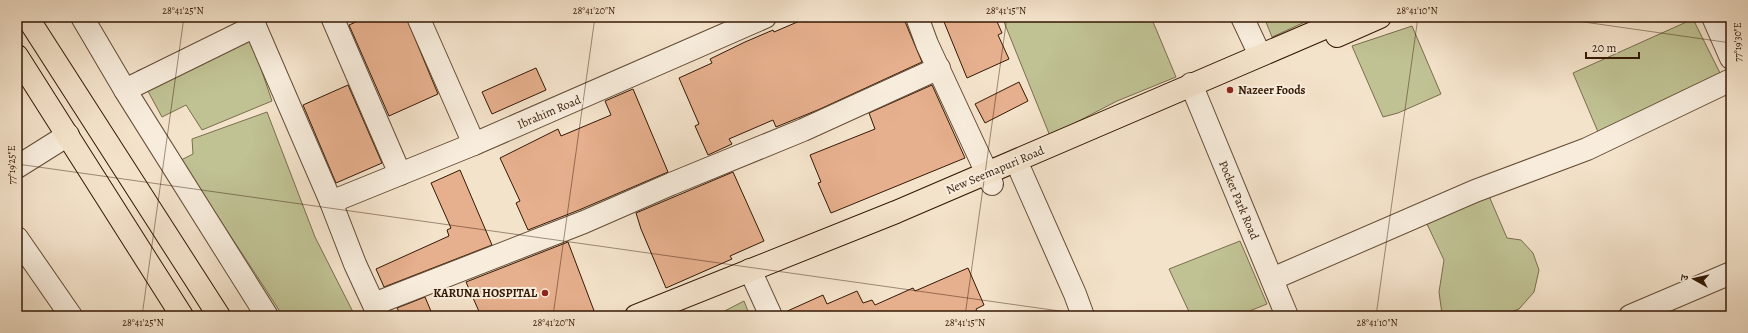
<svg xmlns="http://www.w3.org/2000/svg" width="1748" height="333" font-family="Alegreya,'Noto Serif Devanagari',serif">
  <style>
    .green { fill: #c0c294; stroke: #7a6e4c }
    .building { fill: #e6af8d; stroke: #341904 }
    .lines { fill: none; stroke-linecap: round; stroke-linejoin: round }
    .minor-casing { stroke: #644c36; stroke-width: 24 }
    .major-casing { stroke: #341904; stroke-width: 24 }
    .minor { stroke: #f8eddd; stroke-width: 22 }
    .major { stroke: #f4e3cb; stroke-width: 22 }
    .ticks { fill: none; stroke: #341904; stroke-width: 1; stroke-opacity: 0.45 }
    .poi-dot { fill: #8f2418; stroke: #f8eddd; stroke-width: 1.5 }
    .labels { text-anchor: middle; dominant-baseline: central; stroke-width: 4; stroke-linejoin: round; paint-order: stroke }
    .poi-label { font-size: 12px; font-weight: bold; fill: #341904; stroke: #f8eddd; text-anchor: start }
    .street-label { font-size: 12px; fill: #341904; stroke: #f8eddd }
    .neatline { fill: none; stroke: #341904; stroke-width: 1.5 }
    .ticks-label { font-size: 10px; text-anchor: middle; fill: #341904 }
  </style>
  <rect width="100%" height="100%" fill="#f4e3cb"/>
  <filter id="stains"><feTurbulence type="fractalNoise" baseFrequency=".005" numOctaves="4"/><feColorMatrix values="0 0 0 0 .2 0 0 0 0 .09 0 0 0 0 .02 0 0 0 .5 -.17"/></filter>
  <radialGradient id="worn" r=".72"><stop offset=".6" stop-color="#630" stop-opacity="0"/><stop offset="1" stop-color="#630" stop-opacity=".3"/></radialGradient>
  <!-- green -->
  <g class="green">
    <polygon points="1002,17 1151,17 1176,77 1117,101 1050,136"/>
    <polygon points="1264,17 1316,17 1272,37"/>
    <polygon points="1693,19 1726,85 1601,139 1573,73"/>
    <polygon points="1412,26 1441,94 1398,113 1383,117 1352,46"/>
    <polygon points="247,28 272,101 202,130 186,105 162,117 137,71"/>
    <polygon points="267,112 315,237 355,316 283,316 205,197 179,161 193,154 192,139"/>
    <polygon points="1489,196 1507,238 1521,240 1533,253 1539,270 1534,292 1519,309 1499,316 1453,316 1442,314 1439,292 1444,260 1427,224"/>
    <polygon points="1240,241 1267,304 1237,316 1191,316 1169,269"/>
    <polygon points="744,301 750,316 715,316"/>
  </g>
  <!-- building -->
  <g class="building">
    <polygon points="367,17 406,17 438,94 389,116 349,25"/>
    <polygon points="809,17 903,17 922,62 820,109 776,127 773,120 729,139 732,144 708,155 695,126 699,124 679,78 712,63 710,59 745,42 773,30 774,32"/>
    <polygon points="942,17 995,17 1002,33 998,35 1009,59 967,78"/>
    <polygon points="536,68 546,90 492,114 482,92"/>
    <polygon points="1019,82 1028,101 985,123 975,104"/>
    <polygon points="348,85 382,163 336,183 303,105"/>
    <polygon points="932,85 965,158 831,213 818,183 821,182 810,155 875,129 869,113"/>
    <polygon points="633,89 668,172 579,210 528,230 516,203 520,201 500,158 558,129 561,136 611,115 605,101"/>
    <polygon points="460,170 492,245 384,287 376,269 449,236 447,230 451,228 431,183"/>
    <polygon points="733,172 764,241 730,256 732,259 666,288 641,229 636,213"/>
    <polygon points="568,242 596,316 481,316 466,282"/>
    <polygon points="968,268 984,305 976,309 979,316 783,316 783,313 823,295 827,304 857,291 863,303 872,300 875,305 913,288 915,291"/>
    <polygon points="425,297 433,316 401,316 397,308"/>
  </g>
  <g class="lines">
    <defs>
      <g id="minor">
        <polyline points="82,17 125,90 255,26"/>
        <polyline points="251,17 331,202 355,264 379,316"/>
        <polyline points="332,17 400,174"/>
        <polyline points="418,17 474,144"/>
        <polyline points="917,17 927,44 992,184"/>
        <polyline points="1242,17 1260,55"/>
        <polyline points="1713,17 1731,58"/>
        <polyline points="1191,84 1287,316"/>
        <polyline points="125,90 267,316"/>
        <polyline points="17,167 68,135"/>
        <polyline points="1021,172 1075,294 1083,316"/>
        <polyline points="331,202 474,144 765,17"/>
        <polyline points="17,238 71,316"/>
        <polyline points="750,270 771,316"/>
        <polyline points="1272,279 1475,191 1587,149 1731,80"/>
        <polyline points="374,304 584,222 671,184 803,130 939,68"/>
        <polyline points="1630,316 1731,273"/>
      </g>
      <g id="major">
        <polyline points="27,17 219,316"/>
        <polyline points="1337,36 1380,17"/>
        <polyline points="17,56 182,316"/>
        <polyline points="636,316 896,212 1350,17"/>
      </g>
    </defs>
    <!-- minor casing -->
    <use href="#minor" class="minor-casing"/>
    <!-- major casing -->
    <use href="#major" class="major-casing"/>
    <!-- minor -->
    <use href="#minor" class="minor"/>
    <!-- major -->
    <use href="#major" class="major"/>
  </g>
  <!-- ticks -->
  <path class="ticks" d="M 1549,17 L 1731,43M 17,164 L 1095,316M 142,316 L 184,17M 553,316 L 595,17M 965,316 L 1007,17M 1376,316 L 1418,17"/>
  <!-- markers -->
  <g class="poi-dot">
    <circle cx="1230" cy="90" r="4"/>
    <circle cx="545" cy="293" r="4"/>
  </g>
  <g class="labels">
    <!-- poi labels -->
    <g class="poi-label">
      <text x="1238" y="90">Nazeer Foods</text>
      <text x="537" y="293" text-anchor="end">KARUNA HOSPITAL</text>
    </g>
    <!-- street labels -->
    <g class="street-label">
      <text transform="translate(549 112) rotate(-23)">Ibrahim Road</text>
      <text transform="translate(995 170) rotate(-23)">New Seemapuri Road</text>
      <text transform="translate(1239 200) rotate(67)">Pocket Park Road</text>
    </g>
  </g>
  <!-- margin -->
  <rect width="1748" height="333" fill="none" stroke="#f4e3cb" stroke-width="44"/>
  <!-- north arrow -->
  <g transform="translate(1694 279) rotate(278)" stroke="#f8eddd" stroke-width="3" paint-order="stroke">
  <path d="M0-3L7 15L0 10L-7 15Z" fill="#341904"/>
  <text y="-6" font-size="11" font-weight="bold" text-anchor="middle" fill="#341904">उ</text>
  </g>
  <!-- scale -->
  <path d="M1586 52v6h53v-6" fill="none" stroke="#341904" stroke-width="2"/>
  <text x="1592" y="52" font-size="12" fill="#341904" stroke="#f8eddd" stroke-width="3" paint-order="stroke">20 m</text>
  <rect x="22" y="22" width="1704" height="289" class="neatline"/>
  <g class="ticks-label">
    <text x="183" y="14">28°41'25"N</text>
    <text x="594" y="14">28°41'20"N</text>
    <text x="1006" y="14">28°41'15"N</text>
    <text x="1417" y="14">28°41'10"N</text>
    <text transform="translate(1737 42) rotate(-90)" y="4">77°19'30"E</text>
    <text transform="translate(11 165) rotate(-90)" y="4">77°19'25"E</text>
    <text x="143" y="326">28°41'25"N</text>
    <text x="554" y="326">28°41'20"N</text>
    <text x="965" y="326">28°41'15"N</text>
    <text x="1377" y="326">28°41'10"N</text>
  </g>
  <rect width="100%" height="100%" filter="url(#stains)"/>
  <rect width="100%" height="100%" fill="url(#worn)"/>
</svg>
